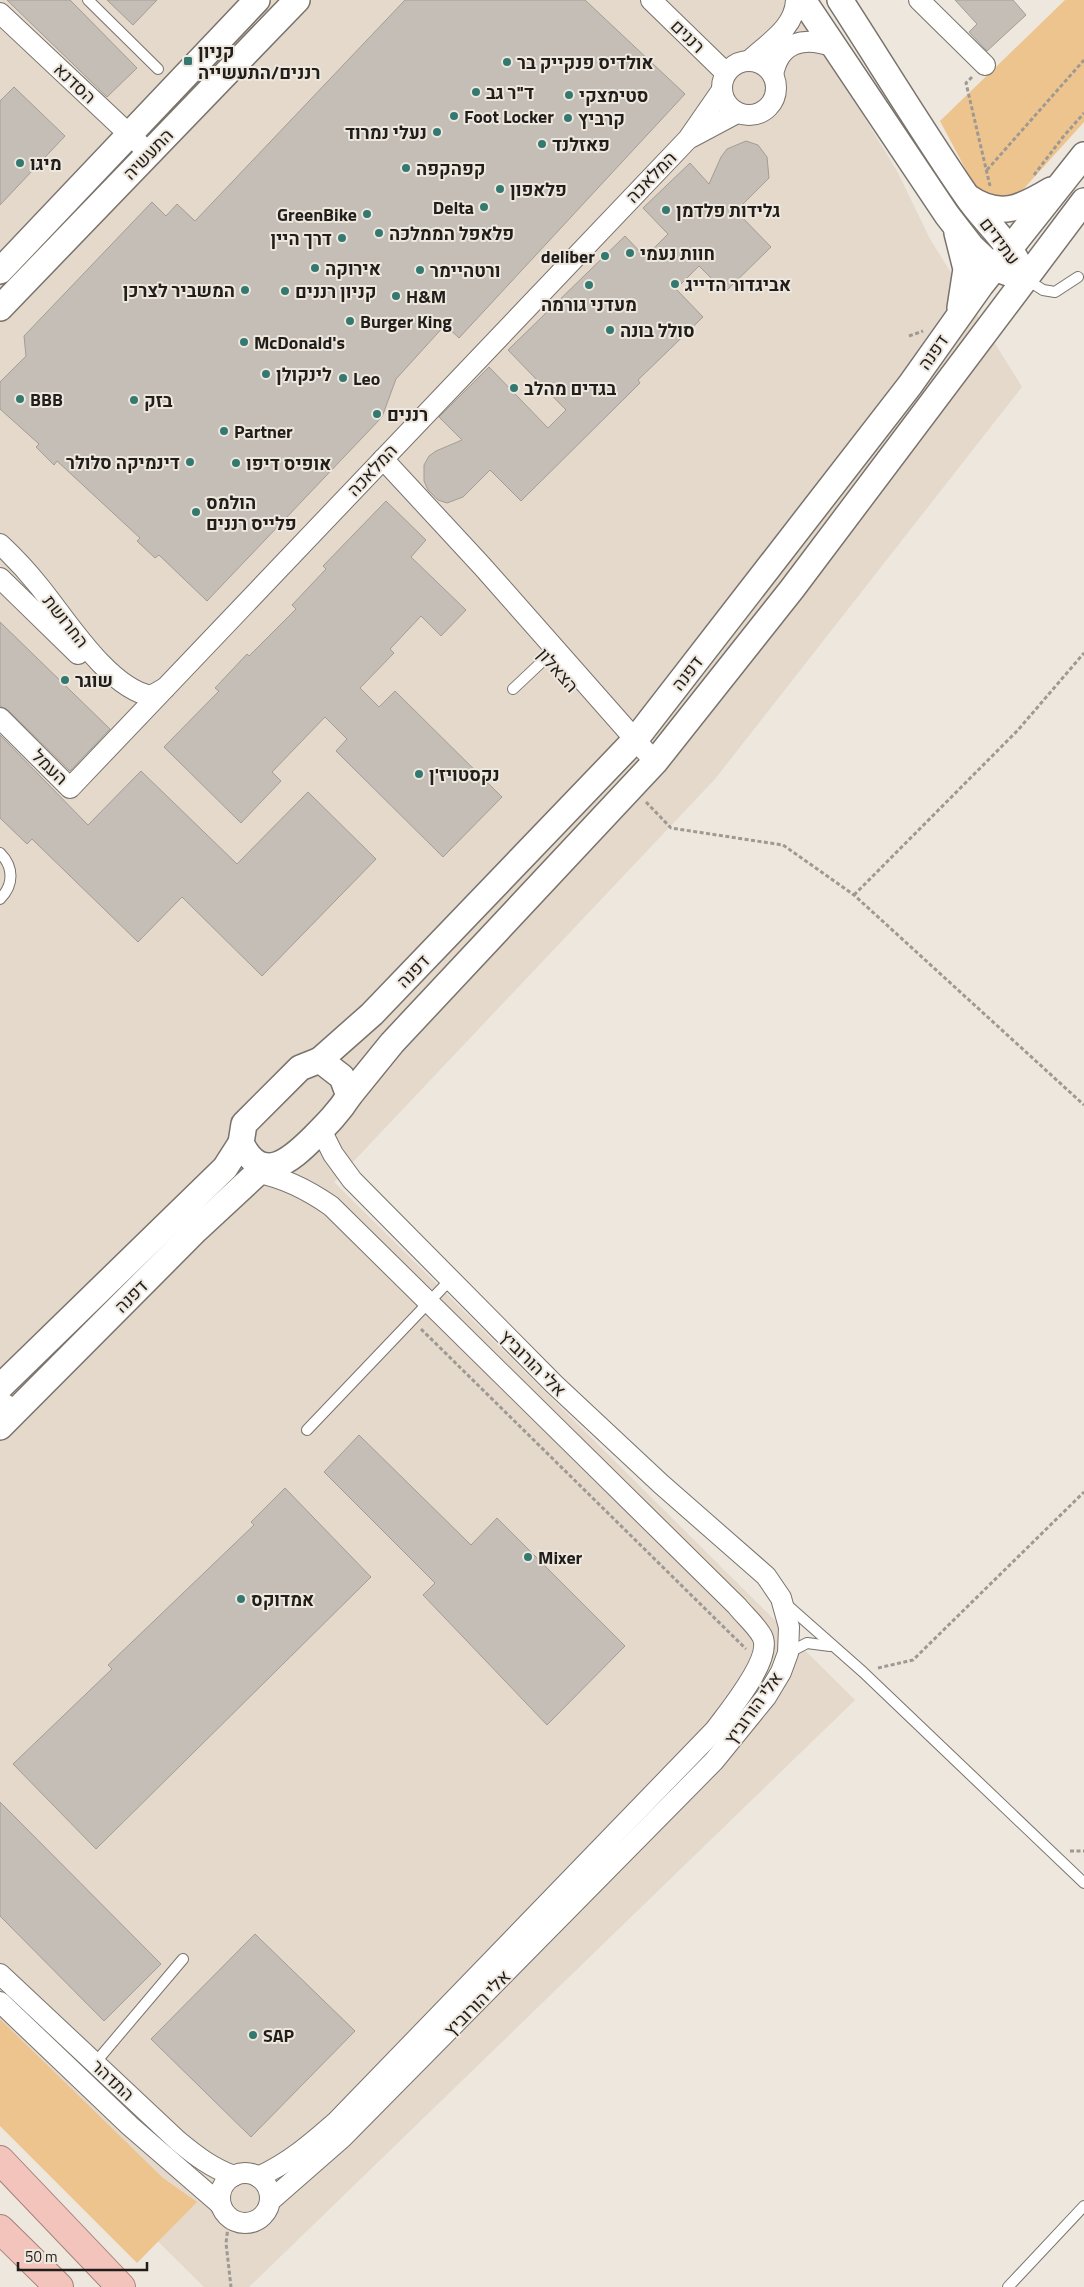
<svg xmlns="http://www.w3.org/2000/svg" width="1084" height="2287" font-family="'Titillium Web',Heebo,sans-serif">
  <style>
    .built { fill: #e4d9cb }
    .green { fill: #edc48d }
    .building { fill: #c4beb6; stroke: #a39d95 }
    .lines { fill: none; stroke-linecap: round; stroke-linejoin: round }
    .service-casing { stroke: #79736c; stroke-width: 12 }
    .minor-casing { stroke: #79736c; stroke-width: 22 }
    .tertiary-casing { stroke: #79736c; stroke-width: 28 }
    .trunk-casing { stroke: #a78079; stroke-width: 30 }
    .path { stroke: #9e9993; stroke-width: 3; stroke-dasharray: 4 2.5; stroke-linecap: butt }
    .service { stroke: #fff; stroke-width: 10 }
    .minor { stroke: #fff; stroke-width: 20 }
    .tertiary { stroke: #fff; stroke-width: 25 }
    .trunk { stroke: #f2c4bc; stroke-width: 28 }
    .poi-dot { fill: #337970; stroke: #ede7de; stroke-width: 2 }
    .labels { text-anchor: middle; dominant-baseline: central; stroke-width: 4; stroke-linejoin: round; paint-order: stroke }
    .street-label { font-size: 18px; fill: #201d1a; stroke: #ede7de }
    .poi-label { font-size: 18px; font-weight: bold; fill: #201d1a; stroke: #ede7de; text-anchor: start }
  </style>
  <rect width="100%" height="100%" fill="#ede7de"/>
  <!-- built -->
  <polygon class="built" points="0,0 793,0 897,171 930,239 1022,387 715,779 334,1182 855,1700 249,2287 204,2287 0,2085"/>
  <!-- green -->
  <g class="green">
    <polygon points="1065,0 1084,0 1084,122 1019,194 996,202 976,189 940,121"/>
    <polygon points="0,2019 163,2178 197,2202 137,2263 0,2126"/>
  </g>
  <!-- building -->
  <g class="building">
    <polygon points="7,0 70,0 137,68 107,97"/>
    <polygon points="107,0 157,0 133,25"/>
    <polygon points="405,0 585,0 685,94 459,338 445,325 396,379 382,417 207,601 159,555 155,558 137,541 140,538 57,461 54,465 36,447 39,444 0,409 0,382 26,356 24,336 152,202 166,216 177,204 195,221"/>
    <polygon points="955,0 1013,0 1026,15 987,51 969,32 977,24"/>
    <polygon points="14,87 65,136 0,205 0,101"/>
    <polygon points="746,141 758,145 767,157 769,178 736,211 771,247 725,292 699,266 676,289 703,317 638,380 640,383 521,501 490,470 463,497 447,503 438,500 428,490 424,481 424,465 429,456 436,451 462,440 439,417 489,367 548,428 566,410 508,350 625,236 645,257 668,234 643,208 690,163 709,184 721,157 727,149"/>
    <polygon points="386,501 426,540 411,557 466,610 441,636 421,616 390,649 394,653 360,688 379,707 395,691 502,797 443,857 336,751 347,739 325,717 272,772 281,781 241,823 164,747 219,691 215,688 247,654 249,656 296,609 292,605 326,569 323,566"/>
    <polygon points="0,622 110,729 70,771 8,710 0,706"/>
    <polygon points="0,735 88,825 141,771 237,864 308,792 376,859 262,976 182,897 138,942 32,839 27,844 0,818"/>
    <polygon points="359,1435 471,1545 497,1518 625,1646 547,1725 423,1595 435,1583 324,1472"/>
    <polygon points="285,1488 371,1577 96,1849 13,1764 112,1669 108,1665 254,1525 251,1522"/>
    <polygon points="0,1802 161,1964 104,2021 0,1916"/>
    <polygon points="255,1934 355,2031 251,2137 151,2039"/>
  </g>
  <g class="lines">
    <defs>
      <g id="service">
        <polyline points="88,0 158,69"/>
        <polyline points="1026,279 1043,290 1055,292 1078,277"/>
        <polyline points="513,689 547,657"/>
        <path d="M 0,853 C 14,867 14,885 0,899"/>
        <polyline points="307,1430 450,1280"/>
        <polyline points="786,1604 863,1672 1084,1883"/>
        <polyline points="788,1653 807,1643 830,1646"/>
        <polyline points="95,2063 183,1959"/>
        <polyline points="1008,2287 1084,2206"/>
      </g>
      <g id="minor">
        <polyline points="651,0 726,73"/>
        <polyline points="919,0 985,65"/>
        <polyline points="0,13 149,153"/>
        <circle cx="749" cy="88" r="27"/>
        <path d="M 749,61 C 768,43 795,28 796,0"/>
        <path d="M 773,75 C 779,41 805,36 834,47"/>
        <polyline points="692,137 737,113"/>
        <polyline points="383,459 482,566 655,762"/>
        <path d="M 0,544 C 14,557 27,571 39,586 C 66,619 108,688 151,696 L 165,688"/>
        <polyline points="0,578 78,654"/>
        <polyline points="0,718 70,788 688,139 722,90"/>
        <path d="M 258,1173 C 285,1178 308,1190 331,1206 L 737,1606 C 744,1615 756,1625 762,1636 C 774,1658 728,1712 715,1730 L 337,2121 C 312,2143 289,2163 258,2177"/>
        <polyline points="0,1401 16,1411"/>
        <path d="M 0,1974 L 178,2141 C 196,2156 212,2168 234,2176"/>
        <polyline points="0,2002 130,2126 220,2204"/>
        <circle cx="245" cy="2198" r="25"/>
        <polyline points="270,2201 342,2138 714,1761 766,1697 781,1672 788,1653 789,1627 781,1598 766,1576 661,1484 554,1384 352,1180 333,1154 321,1130"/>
      </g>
      <g id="tertiary">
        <polyline points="803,0 947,215 971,246 994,268 1011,274"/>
        <path d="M 840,0 C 882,65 922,131 966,195 C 981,218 1004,237 1017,261"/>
        <path d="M 968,197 C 1000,219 1021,208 1051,190"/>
        <polyline points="957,233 966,269 960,308"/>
        <polyline points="0,271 257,0"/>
        <polyline points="0,308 297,0"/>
        <polyline points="320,1060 372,1014 635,740 910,385 981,285 1084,155"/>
        <path d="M 320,1060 L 342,1077 L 349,1096 C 339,1112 327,1124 314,1137 C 291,1160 262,1186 241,1143 L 244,1124 L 300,1068 Z"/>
        <polyline points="349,1096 392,1043 655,762 792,589 1084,201"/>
        <polyline points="0,1387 225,1168 241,1143"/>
        <polyline points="0,1427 196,1230 265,1166"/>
      </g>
      <g id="trunk">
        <polyline points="0,2160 121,2287"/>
        <polyline points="0,2229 59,2287"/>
      </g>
    </defs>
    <!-- service casing -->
    <use href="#service" class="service-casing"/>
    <!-- minor casing -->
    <use href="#minor" class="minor-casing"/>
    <!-- tertiary casing -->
    <use href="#tertiary" class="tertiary-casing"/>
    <!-- trunk casing -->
    <use href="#trunk" class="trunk-casing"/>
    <!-- path -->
    <g class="path">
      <polyline points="972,77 966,83 990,186"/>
      <polyline points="987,170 1084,60"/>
      <polyline points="1034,175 1063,137 1084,113"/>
      <polyline points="909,336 923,331"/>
      <polyline points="646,802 671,828 783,845 854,895 1084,1105"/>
      <polyline points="854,895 1018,730 1084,653"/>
      <polyline points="421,1329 746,1649"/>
      <polyline points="878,1668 913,1660 1084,1492"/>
      <polyline points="1070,1851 1084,1851"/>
      <polyline points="229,2219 226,2243 231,2287"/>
    </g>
    <!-- service -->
    <use href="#service" class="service"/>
    <!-- minor -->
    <use href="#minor" class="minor"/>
    <!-- tertiary -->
    <use href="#tertiary" class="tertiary"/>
    <!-- trunk -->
    <use href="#trunk" class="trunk"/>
  </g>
  <!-- markers -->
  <g class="poi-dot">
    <rect x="183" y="56" width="10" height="10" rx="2.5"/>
    <circle cx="507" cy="62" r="5"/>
    <circle cx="476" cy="92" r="5"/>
    <circle cx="569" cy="95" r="5"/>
    <circle cx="454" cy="116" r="5"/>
    <circle cx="568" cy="118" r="5"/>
    <circle cx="437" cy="132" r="5"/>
    <circle cx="542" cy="144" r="5"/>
    <circle cx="20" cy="163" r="5"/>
    <circle cx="406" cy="168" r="5"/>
    <circle cx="500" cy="189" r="5"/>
    <circle cx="484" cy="207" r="5"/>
    <circle cx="666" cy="210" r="5"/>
    <circle cx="367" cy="214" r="5"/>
    <circle cx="379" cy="233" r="5"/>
    <circle cx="342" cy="238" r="5"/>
    <circle cx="630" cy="253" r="5"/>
    <circle cx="605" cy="256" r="5"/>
    <circle cx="315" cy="268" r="5"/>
    <circle cx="420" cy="270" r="5"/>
    <circle cx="675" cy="284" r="5"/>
    <circle cx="589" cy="285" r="5"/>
    <circle cx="245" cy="290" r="5"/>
    <circle cx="285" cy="291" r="5"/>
    <circle cx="396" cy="296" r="5"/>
    <circle cx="350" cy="321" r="5"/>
    <circle cx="610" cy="330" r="5"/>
    <circle cx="244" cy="342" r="5"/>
    <circle cx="266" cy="374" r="5"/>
    <circle cx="343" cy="378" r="5"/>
    <circle cx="514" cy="388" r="5"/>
    <circle cx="20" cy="399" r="5"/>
    <circle cx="134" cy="400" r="5"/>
    <circle cx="377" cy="414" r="5"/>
    <circle cx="224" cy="431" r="5"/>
    <circle cx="190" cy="462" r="5"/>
    <circle cx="236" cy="463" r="5"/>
    <circle cx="196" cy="512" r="5"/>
    <circle cx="65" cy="680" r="5"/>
    <circle cx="419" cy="774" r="5"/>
    <circle cx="528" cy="1557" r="5"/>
    <circle cx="241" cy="1599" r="5"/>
    <circle cx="253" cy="2035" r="5"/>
  </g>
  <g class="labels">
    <!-- street labels -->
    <g class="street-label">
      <text transform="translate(688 36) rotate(44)">רננים</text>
      <text transform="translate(75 83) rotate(43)">הסדנא</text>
      <text transform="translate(148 154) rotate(-46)">התעשיה</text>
      <text transform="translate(651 177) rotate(-46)">המלאכה</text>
      <text transform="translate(1000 241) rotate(53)">עתידים</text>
      <text transform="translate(933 352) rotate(-55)">דפנה</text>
      <text transform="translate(372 470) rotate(-47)">המלאכה</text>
      <text transform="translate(66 621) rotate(52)">החרושת</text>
      <text transform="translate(558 670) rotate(49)">הצאלון</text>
      <text transform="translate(687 673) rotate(-52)">דפנה</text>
      <text transform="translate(50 767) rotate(44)">העמל</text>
      <text transform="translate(413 971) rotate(-46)">דפנה</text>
      <text transform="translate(131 1296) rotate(-45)">דפנה</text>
      <text transform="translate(533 1363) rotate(45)">אלי הורוביץ</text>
      <text transform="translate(753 1708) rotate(-54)">אלי הורוביץ</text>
      <text transform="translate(477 2003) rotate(-45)">אלי הורוביץ</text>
      <text transform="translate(113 2080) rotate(43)">התדהר</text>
    </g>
    <!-- poi labels -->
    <g class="poi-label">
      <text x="198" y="51">קניון<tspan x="198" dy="21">רננים/התעשייה</tspan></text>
      <text x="517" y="62">אולדיס פנקייק בר</text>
      <text x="486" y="92">ד"ר גב</text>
      <text x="579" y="95">סטימצקי</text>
      <text x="464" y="116">Foot Locker</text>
      <text x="578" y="118">קרביץ</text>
      <text x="427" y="132" text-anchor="end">נעלי נמרוד</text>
      <text x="552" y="144">פאזלנד</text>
      <text x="30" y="163">מיגו</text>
      <text x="416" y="168">קפהקפה</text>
      <text x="510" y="189">פלאפון</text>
      <text x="474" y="207" text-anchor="end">Delta</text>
      <text x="676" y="210">גלידות פלדמן</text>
      <text x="357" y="214" text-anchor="end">GreenBike</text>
      <text x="389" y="233">פלאפל הממלכה</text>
      <text x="332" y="238" text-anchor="end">דרך היין</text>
      <text x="640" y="253">חוות נעמי</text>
      <text x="595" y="256" text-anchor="end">deliber</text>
      <text x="325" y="268">אירוקה</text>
      <text x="430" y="270">ורטהיימר</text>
      <text x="685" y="284">אביגדור הדייג</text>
      <text x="235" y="290" text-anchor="end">המשביר לצרכן</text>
      <text x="295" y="291">קניון רננים</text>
      <text x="406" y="296">H&amp;M</text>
      <text x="589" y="304" text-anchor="middle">מעדני גורמה</text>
      <text x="360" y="321">Burger King</text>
      <text x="620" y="330">סולל בונה</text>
      <text x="254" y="342">McDonald's</text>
      <text x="276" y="374">לינקולן</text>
      <text x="353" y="378">Leo</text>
      <text x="524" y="388">בגדים מהלב</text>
      <text x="30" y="399">BBB</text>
      <text x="144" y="400">בזק</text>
      <text x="387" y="414">רננים</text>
      <text x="234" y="431">Partner</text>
      <text x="180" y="462" text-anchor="end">דינמיקה סלולר</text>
      <text x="246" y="463">אופיס דיפו</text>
      <text x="206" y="502">הולמס<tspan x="206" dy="21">פלייס רננים</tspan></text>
      <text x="75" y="680">שוגר</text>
      <text x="429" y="774">נקסטויז'ן</text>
      <text x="538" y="1557">Mixer</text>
      <text x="251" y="1599">אמדוקס</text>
      <text x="263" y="2035">SAP</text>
    </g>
  </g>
  <!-- scale -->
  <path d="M18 2262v8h129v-8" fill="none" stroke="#201d1a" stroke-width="2.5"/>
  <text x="25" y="2262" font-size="15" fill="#201d1a" stroke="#ede7de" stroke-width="4" paint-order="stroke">50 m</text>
</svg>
